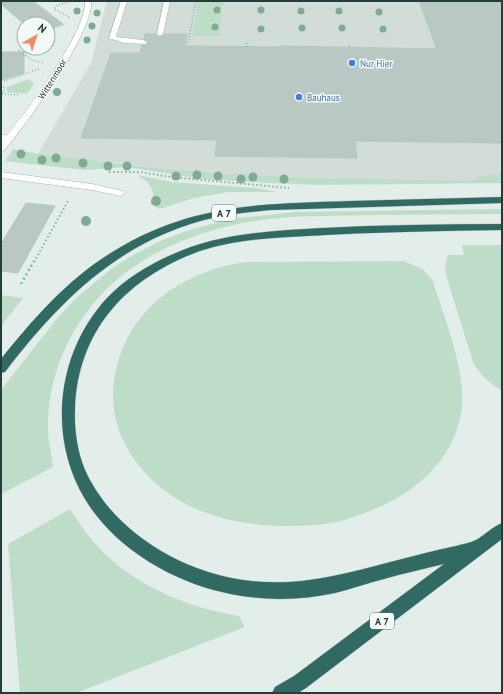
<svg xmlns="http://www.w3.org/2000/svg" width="503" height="694" font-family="'PT Sans',sans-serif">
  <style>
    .built { fill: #d2ddd8 }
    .green { fill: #bdddc8 }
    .building { fill: #b9c8c2; stroke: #b6c6c1 }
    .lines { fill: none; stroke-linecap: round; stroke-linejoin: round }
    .service-casing { stroke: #a6b5b1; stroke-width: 1 }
    .minor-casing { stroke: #a6b5b1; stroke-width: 1 }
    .motorway-casing { stroke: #c1c9c8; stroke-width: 1 }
    .path-far2 { stroke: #85b0a5; stroke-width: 1.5; stroke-dasharray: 1 2; stroke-linecap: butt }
    .path-far1 { stroke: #85b0a5; stroke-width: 2; stroke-dasharray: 1.5 2.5; stroke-linecap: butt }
    .path { stroke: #85b0a5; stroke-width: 2.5; stroke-dasharray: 2 3; stroke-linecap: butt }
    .service { fill: #fff; fill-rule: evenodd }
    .minor { fill: #fff; fill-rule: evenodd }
    .motorway { fill: #306a62; fill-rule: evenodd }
    .tree { fill: #7faa94 }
    .shop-dot { fill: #3f7fe0; stroke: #f4f9f7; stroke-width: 1.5 }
    .labels { text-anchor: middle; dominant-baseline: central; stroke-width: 3; stroke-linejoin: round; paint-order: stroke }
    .far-shop-label { font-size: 9px; fill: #366cbe; stroke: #f4f9f7; text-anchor: start }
    .far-street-label { font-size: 9px; fill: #233e39; stroke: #f4f9f7 }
    .shield { fill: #f4f9f7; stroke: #627672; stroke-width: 1 }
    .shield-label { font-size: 10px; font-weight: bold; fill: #233e39 }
  </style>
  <rect width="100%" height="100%" fill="#e3ede9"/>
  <!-- built -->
  <polygon class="built" points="107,1 502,1 502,180 406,181 249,175 190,171 38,154 91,63"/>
  <!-- green -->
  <g class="green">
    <polygon points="198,1 223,1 219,36 192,36"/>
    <polygon points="29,79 34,84 27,94 7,92 7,87"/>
    <path d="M 13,149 L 38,154 C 89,159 140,167 192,171 C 286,178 381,181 476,180 L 479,176 L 502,173 L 502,183 L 317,185 L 270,183 L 203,179 L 126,167 L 84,170 L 5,161 Z"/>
    <path d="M 137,175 L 171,182 L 255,188 L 277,192 L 228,192 L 194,198 L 159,209 L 151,204 C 157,188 149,183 137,175 Z"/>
    <path d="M 502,209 L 502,214 C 459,214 417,215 374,215 C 339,216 304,215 270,219 C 200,227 125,256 84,316 C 59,351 47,391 48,434 C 49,445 52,456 53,467 L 1,494 L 1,390 L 55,321 L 74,300 L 110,270 L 133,255 L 160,241 L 184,232 L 207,225 L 239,218 L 295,212 Z"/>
    <path d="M 462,245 L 502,245 L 502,391 C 490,383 480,375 473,362 L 446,275 L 445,264 L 448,255 L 464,255 Z"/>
    <path d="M 404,261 L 422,269 L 432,279 C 444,317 468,374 461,413 C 452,466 407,499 359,515 C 352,517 344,521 336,522 C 298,529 243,527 207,513 C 171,501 139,474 123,440 C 108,408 111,372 126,341 C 148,295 198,268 247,262 Z"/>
    <polygon points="1,295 23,298 1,326"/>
    <path d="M 70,509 C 80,525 91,540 104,553 C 140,588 190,608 239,616 L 245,627 L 76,693 L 20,693 L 8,544 Z"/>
  </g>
  <!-- building -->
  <g class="building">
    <polygon points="1,1 33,1 63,24 48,29 48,24 24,24 1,4"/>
    <polygon points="419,1 502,1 502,143 355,141 357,158 215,156 217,140 81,138 111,53 140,53 142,45 146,46 148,43 144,39 145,34 156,34 159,37 165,34 187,34 185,46 281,47 280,46 437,49"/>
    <polygon points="1,52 24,52 24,73 1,80"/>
    <polygon points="26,203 55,206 18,273 1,271 1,244"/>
  </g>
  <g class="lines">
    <defs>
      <g id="service">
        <polygon points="121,1 127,1 116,37 143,40 147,42 146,44 124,43 109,38"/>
        <polygon points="164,1 170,1 163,34 160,36 157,34"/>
        <polygon points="1,134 13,137 14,139 10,142 1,140"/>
      </g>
      <g id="minor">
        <path d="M 85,1 L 91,1 C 94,33 26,124 4,151 L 1,152 L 1,143 C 22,118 87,32 85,1 Z"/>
        <polygon points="1,172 92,184 123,191 125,193 120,196 92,190 1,178"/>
      </g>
      <g id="motorway">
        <path d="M 502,197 L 502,203 L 271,210 C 253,212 234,213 217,217 C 123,237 61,299 5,372 L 1,373 L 1,359 C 34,318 69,278 114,251 C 192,203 263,204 351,201 C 401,200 452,198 502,197 Z"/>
        <path d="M 502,224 L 502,230 C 437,231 372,232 307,236 C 268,238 228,240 192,254 C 124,281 78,332 75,408 C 74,428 77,451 85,470 C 112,530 179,571 243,580 C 305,589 356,570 414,556 C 428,552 442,549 456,546 C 462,544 470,543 476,540 C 485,535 492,527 502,523 L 502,539 L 306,688 L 298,693 L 272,693 L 275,687 L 294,676 L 444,564 C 424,569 404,573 384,579 C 368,583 351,589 335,593 C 298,601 259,601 222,592 C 169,580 113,546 85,499 C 47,436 57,352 107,298 C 124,280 148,265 171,255 C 218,233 271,231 322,228 C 382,225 442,224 502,224 Z"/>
      </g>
    </defs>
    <!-- service casing -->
    <use href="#service" class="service-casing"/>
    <!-- minor casing -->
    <use href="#minor" class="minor-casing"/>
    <!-- motorway casing -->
    <use href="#motorway" class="motorway-casing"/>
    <!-- path-far2 -->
    <g class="path-far2">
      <polyline points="69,17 54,9 56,6 70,1"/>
      <polyline points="48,30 63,25"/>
      <polyline points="48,41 53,46"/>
      <polyline points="188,43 196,1"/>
      <polyline points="247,43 247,47"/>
      <polyline points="349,45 350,48"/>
      <polyline points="18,50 32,60 44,63"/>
      <polyline points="1,82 39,69"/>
      <polyline points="1,85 5,89 2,94"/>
      <polyline points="2,94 20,95"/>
    </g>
    <!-- path-far1 -->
    <g class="path-far1">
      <polyline points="109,172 140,172 171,177 289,188"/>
      <polyline points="34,262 68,201"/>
    </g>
    <!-- path -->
    <polyline class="path" points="21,284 34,261"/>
    <!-- service -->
    <use href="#service" class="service"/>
    <!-- minor -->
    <use href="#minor" class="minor"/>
    <!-- motorway -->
    <use href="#motorway" class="motorway"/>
  </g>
  <!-- trees -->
  <g class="tree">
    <circle cx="217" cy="10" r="3.5"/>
    <circle cx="261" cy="10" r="3.5"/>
    <circle cx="77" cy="11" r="3.5"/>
    <circle cx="301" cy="11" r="3.5"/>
    <circle cx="339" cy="11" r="3.5"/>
    <circle cx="379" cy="12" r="3.5"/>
    <circle cx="97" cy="13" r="3.5"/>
    <circle cx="92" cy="26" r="3.5"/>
    <circle cx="215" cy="27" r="3.5"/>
    <circle cx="302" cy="28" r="3.5"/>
    <circle cx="342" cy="28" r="3.5"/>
    <circle cx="261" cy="29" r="3.5"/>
    <circle cx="383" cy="29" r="3.5"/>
    <circle cx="87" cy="40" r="3.5"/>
    <circle cx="57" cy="92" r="4"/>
    <circle cx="21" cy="154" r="4.5"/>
    <circle cx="56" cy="158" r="4.5"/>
    <circle cx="42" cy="160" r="4.5"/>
    <circle cx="83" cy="163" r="4.5"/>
    <circle cx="108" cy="166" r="4.5"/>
    <circle cx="127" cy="166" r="4.5"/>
    <circle cx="197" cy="175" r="4.5"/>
    <circle cx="176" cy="176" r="4.5"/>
    <circle cx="218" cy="176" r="4.5"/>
    <circle cx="253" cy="177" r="4.5"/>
    <circle cx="241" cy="179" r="4.5"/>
    <circle cx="284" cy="179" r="4.5"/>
    <circle cx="156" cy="201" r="5"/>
    <circle cx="86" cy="221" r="5"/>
  </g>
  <!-- markers -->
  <g class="shop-dot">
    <circle cx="352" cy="63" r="4"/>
    <circle cx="299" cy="97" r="4"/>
  </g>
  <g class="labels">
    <!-- far-shop labels -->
    <g class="far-shop-label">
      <text x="360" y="63">Nur Hier</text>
      <text x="307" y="97">Bauhaus</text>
    </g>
    <!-- far-street labels -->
    <g class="far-street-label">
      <text transform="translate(52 79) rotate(-58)">Wittenmoor</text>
    </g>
    <!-- shield labels -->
    <g class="shield">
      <rect x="212" y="205" width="24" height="16" rx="3"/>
      <rect x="370" y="613" width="24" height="16" rx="3"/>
    </g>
    <g class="shield-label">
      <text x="224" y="213">A 7</text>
      <text x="382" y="621">A 7</text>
    </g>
  </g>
  <!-- border -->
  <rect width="503" height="694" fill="none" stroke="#233e39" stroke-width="4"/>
  <!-- north arrow -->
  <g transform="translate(36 36) rotate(39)"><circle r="19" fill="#f4f9f7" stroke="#a0aeab"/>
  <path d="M0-3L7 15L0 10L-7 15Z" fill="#ef8c60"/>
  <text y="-6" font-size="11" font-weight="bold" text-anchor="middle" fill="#233e39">N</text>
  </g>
</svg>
